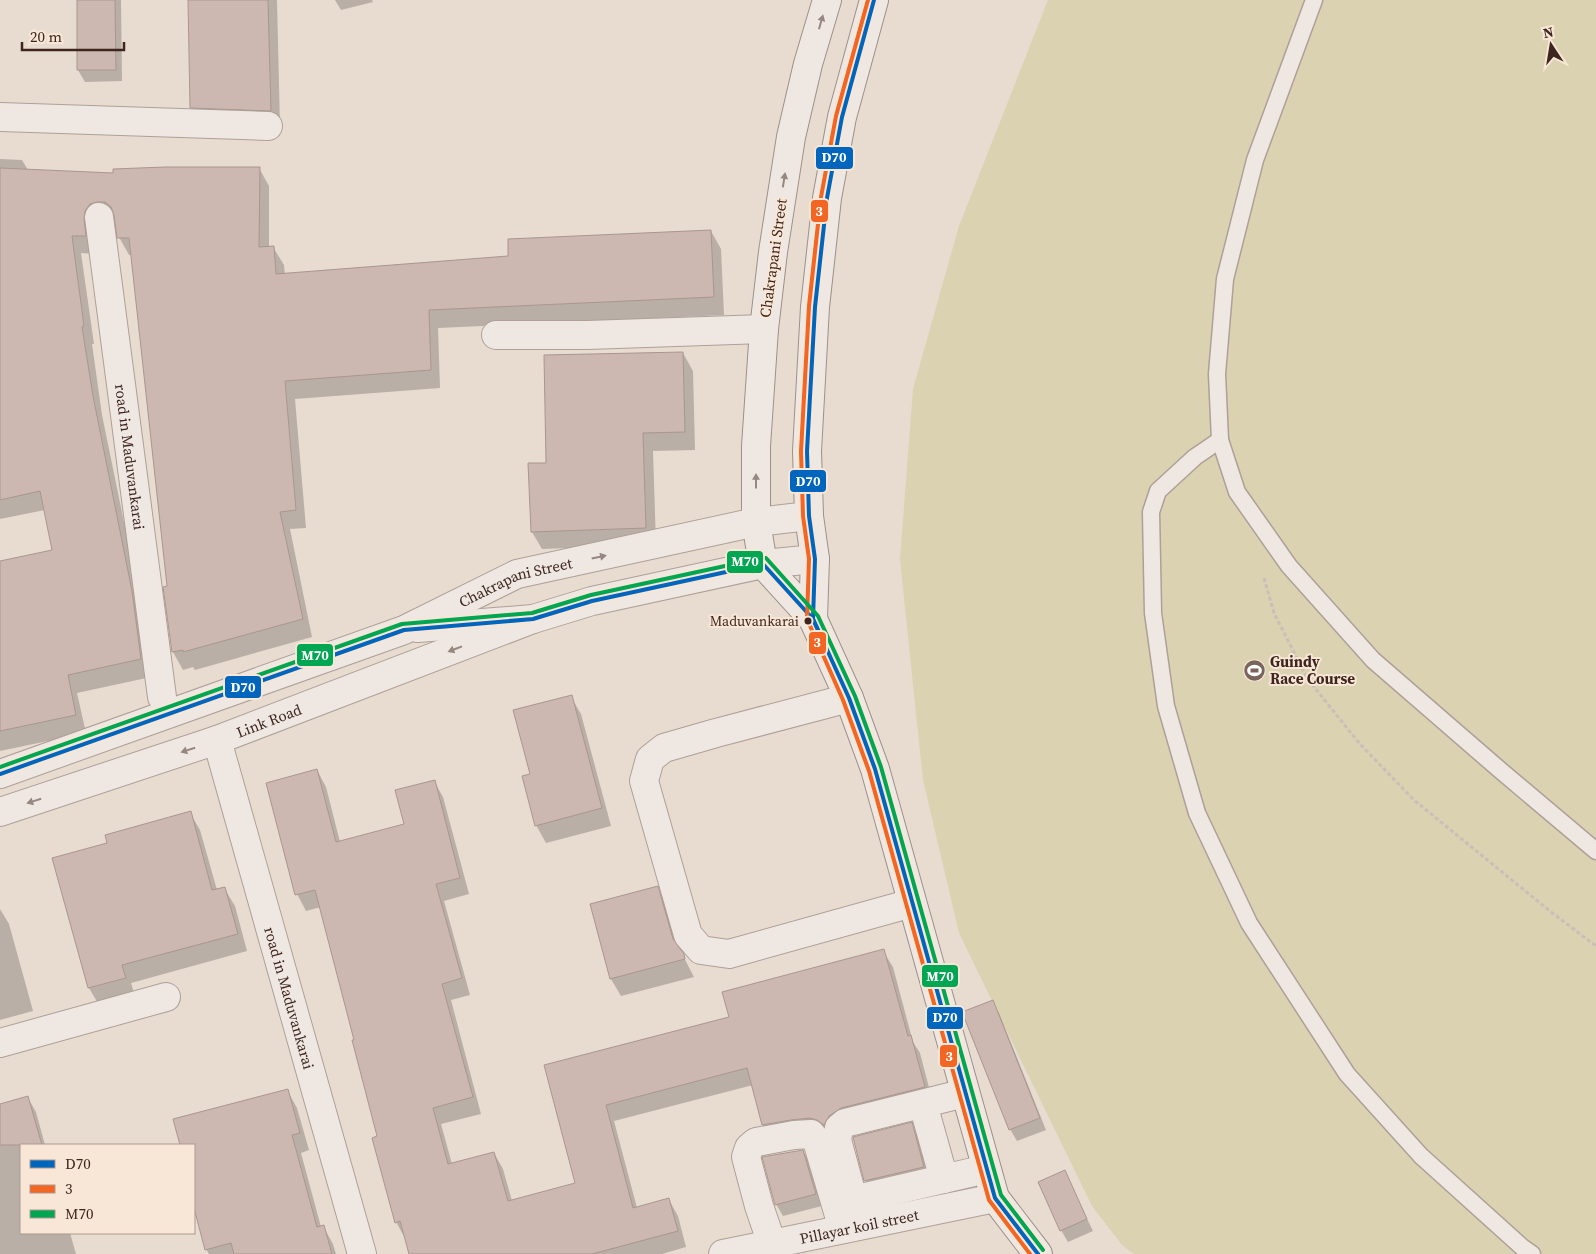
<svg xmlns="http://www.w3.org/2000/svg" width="1596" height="1254" font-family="'Source Serif 4',serif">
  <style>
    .green { fill: #dbd2b1 }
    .shadow { fill: #0003 }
    .building { fill: #ccb8b0; stroke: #a9968f }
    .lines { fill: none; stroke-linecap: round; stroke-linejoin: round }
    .service-casing { stroke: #aea098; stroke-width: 19 }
    .minor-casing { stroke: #aea098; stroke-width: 30 }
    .tertiary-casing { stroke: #aea098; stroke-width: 30 }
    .secondary-casing { stroke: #9d9088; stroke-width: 30 }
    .path { stroke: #c9bfb8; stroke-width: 3; stroke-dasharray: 4 2.5; stroke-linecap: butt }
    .service { stroke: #efe8e2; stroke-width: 16 }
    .minor { stroke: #efe8e2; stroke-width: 28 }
    .tertiary { stroke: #efe8e2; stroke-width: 28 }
    .secondary { stroke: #efe8e2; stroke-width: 28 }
    .bus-1-casing { stroke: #f8e6d6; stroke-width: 8 }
    .bus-2-casing { stroke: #f8e6d6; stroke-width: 8 }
    .bus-3-casing { stroke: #f8e6d6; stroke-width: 8 }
    .bus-1 { stroke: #0065bd; stroke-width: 4 }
    .bus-2 { stroke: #f26522; stroke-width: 4 }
    .bus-3 { stroke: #00a651; stroke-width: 4 }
    .oneway { fill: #968780 }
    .bus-dot { fill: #3e261f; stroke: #f8e6d6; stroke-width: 2 }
    .labels { text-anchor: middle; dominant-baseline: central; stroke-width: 4; stroke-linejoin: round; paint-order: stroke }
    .bus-label { font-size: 14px; fill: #3e261f; stroke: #f8e6d6; text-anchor: end }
    .street-label { font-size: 15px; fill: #3e261f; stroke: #f8e6d6 }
    .poi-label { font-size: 15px; font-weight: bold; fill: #3e261f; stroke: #f8e6d6; text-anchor: start }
    .line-badge { stroke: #f8e6d6; stroke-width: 2 }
    .badge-label { font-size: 14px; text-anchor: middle; font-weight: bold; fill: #fff }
  </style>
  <rect width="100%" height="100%" fill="#e8dbd0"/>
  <!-- green -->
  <polygon class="green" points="1048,0 1596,0 1596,1254 1134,1254 1122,1245 1092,1206 959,933 923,780 900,560 913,389 959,226"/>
  <!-- shadow -->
  <g class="shadow">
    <polygon points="78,0 121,0 122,81 85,82 78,70"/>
    <polygon points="189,0 277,0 280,128 202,125 192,107"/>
    <polygon points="335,0 372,0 373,2 341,10"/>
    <polygon points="0,159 22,160 28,170 114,174 259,168 269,186 269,248 273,247 284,265 285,275 510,257 711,231 721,249 724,315 438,328 440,388 295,399 306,528 290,529 312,637 195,670 193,667 183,670 173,652 168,587 132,255 129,255 119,237 116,220 108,219 95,254 81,253 94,344 92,344 102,415 142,610 151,677 77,693 86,733 0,751 0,562 54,551 45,510 0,519"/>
    <polygon points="683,353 693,371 695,450 653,451 656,545 542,549 532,532 547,464"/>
    <polygon points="571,697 581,714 611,826 546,843 536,825"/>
    <polygon points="317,770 326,787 340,842 406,825 434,781 443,797 469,894 444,901 470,995 451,1000 481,1114 441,1124 452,1164 494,1153 503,1169 512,1201 577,1184 546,1066 730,1018 883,951 893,967 913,1042 920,1053 933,1103 850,1124 773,1141 763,1125 753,1085 614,1121 637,1208 669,1200 678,1216 686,1247 662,1254 410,1254 405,1238 396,1222 379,1137 356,1041 321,907 306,911 297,894"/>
    <polygon points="190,813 200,830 217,890 224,888 235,906 247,951 131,983 135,996 99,1005 89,988 108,843"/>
    <polygon points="657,888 667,905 681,952 694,977 621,996 611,979 591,905"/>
    <polygon points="0,909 9,924 33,1011 0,1020"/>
    <polygon points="992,1002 999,1013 1046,1130 1017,1141 1010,1129"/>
    <polygon points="287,1090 297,1108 309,1150 301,1153 321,1227 323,1226 333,1244 336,1254 209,1254 206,1249 194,1203 194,1145 181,1145 175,1120"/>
    <polygon points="28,1098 36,1112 45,1145 21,1145 21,1233 70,1233 76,1254 0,1254 0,1105"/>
    <polygon points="911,1124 918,1136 930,1179 872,1193 866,1181 855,1138"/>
    <polygon points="803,1151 810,1163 822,1206 783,1216 776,1204"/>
    <polygon points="1064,1171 1093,1231 1068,1242 1061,1230"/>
  </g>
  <!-- building -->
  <g class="building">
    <polygon points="77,0 115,0 116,70 77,70"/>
    <polygon points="188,0 268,0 271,111 190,108"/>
    <polygon points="165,167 260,167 259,247 274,246 276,274 508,256 508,239 711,230 714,297 429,310 431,370 285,381 296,510 280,512 303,619 183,652 183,650 172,652 163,587 167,586 129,238 117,238 114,215 111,207 105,202 97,202 90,204 85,211 84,219 86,236 72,236 84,326 82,327 93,396 132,591 141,659 68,675 76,715 0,731 0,561 52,550 40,491 0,500 0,168 113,173 113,169"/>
    <polygon points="683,352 685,432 643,433 646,528 531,532 528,463 546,463 544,355"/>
    <polygon points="572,695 602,808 535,826 522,776 530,774 513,710"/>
    <polygon points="317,769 336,842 404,824 395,790 435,780 460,878 436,884 462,978 442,984 473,1097 433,1108 448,1164 494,1152 508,1201 575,1183 544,1065 729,1017 722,992 884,949 908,1036 911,1035 925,1087 841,1108 829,1116 824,1125 817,1120 810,1118 791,1120 762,1125 747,1068 606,1105 633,1208 669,1198 678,1231 592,1254 409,1254 400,1221 395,1223 372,1138 377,1136 352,1040 354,1040 315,890 295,895 266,783"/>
    <polygon points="191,811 212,890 225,887 238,934 122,965 126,978 88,988 52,858 107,843 105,835"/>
    <polygon points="658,886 673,939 684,954 685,959 610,979 590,904"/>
    <polygon points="993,1000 1040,1118 1009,1130 962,1012"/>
    <polygon points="288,1089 300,1133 292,1135 317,1227 324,1225 332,1254 234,1254 231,1243 205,1250 194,1208 194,1145 180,1145 173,1119"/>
    <polygon points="28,1096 42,1145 0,1145 0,1104"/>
    <polygon points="912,1122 924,1167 864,1181 853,1137"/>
    <polygon points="803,1150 816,1194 775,1205 762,1157"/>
    <polygon points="1065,1170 1087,1219 1060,1231 1038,1182"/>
  </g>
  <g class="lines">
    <defs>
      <g id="service">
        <polyline points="1314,0 1255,160 1225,279 1217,374 1220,440 1237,492 1289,566 1373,660 1500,770 1596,851"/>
        <polyline points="1220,440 1195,457 1158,491 1151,512 1153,613 1166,706 1197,813 1249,923 1347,1074 1421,1156 1522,1247 1532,1254"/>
      </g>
      <g id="minor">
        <polyline points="0,117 268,126"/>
        <path id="s1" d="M 99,217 L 162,697"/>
        <polyline points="496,335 588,335 764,329"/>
        <polyline points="849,698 716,733 664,748 650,759 644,781 688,935 701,950 729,954 912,903"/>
        <path id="s2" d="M 217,740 L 362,1254"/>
        <polyline points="0,1043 166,997"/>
        <polyline points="923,1104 944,1179"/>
        <polyline points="850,1188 837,1140 839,1128 845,1123 965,1093"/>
        <polyline points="853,1200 986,1169"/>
        <polyline points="772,1244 759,1206 746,1157 749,1148 756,1142 794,1135 811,1134 817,1141 843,1229"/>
      </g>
      <g id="tertiary">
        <polyline points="418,628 533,619 592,601 763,564 815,559"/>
        <path id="s3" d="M 0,774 L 404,630 L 517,574 L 756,522 L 809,516"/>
        <path id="s4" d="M 0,812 L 217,740 L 533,619"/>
        <path id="s5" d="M 723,1254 L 995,1198"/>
      </g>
      <g id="secondary">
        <polyline points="827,0 808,64 791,137 773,252 764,329 756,446 756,522 763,564 813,619 849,698 875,769 995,1198 1038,1254"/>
        <polyline points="813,619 815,559 809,516 807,451 815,307 827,198 842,117 874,0"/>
      </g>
    </defs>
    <!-- service casing -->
    <use href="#service" class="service-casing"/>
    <!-- minor casing -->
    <use href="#minor" class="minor-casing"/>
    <!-- tertiary casing -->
    <use href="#tertiary" class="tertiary-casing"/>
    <!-- secondary casing -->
    <use href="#secondary" class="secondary-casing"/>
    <!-- path -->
    <polyline class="path" points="1264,578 1274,613 1307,678 1359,743 1414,800 1551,912 1596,946"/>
    <!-- service -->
    <use href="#service" class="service"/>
    <!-- minor -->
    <use href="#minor" class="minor"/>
    <!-- tertiary -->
    <use href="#tertiary" class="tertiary"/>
    <!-- secondary -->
    <use href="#secondary" class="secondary"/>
    <defs>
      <g id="bus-1">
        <polyline points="823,641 813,619 815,559 809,516 807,451 815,307 827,198 842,117 874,0"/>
        <polyline points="0,774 404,630 533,619 592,601 763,564 813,619 849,698 875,769 995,1198 1038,1254"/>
      </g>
      <polyline id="bus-2" points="868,0 836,116 821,197 809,306 801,451 803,516 809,559 807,619 843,700 869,771 989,1200 1030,1254"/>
      <polyline id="bus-3" points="0,767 402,624 532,613 591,595 762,558 766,558 818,616 855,696 881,767 1001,1195 1043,1250"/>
    </defs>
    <!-- bus-1 casing -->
    <use href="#bus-1" class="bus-1-casing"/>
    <!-- bus-2 casing -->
    <use href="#bus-2" class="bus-2-casing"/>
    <!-- bus-3 casing -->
    <use href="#bus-3" class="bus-3-casing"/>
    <!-- bus-1 -->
    <use href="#bus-1" class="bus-1"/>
    <!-- bus-2 -->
    <use href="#bus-2" class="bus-2"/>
    <!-- bus-3 -->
    <use href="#bus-3" class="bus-3"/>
  </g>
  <!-- one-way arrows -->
  <defs><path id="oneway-solid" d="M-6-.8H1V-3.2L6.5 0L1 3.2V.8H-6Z" transform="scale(1.25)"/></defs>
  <g class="oneway">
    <use href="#oneway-solid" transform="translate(821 22) rotate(-74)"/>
    <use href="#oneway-solid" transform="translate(784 180) rotate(-81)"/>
    <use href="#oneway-solid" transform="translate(756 481) rotate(-90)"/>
    <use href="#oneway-solid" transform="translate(599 557) rotate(-12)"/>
    <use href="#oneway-solid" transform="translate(455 649) rotate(159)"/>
    <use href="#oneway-solid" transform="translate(188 750) rotate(162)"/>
    <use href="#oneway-solid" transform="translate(34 801) rotate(162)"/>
  </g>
  <!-- icons -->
  <defs>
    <symbol id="stadium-disc" viewBox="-11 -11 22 22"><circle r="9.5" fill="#7a655d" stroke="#f8e6d6"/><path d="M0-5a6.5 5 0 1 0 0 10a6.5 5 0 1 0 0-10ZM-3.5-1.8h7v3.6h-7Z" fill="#fff"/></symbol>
  </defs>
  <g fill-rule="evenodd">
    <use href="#stadium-disc" x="1242" y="658" width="25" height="25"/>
  </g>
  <!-- markers -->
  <circle class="bus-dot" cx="808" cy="621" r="4.5"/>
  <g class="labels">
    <!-- bus labels -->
    <g class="bus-label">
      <text x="799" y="621">Maduvankarai</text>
    </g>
    <!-- street labels -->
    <g class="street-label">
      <text transform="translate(773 258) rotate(-82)">Chakrapani Street</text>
      <text stroke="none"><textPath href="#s1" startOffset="242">road in Maduvankarai</textPath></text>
      <text stroke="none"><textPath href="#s3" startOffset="551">Chakrapani Street</textPath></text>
      <text stroke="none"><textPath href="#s4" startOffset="284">Link Road</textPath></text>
      <text stroke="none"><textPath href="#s2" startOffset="268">road in Maduvankarai</textPath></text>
      <text stroke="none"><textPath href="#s5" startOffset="139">Pillayar koil street</textPath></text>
    </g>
    <!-- poi labels -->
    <g class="poi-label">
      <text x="1270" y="661">Guindy<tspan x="1270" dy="17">Race Course</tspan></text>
    </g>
  </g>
  <g class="line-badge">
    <rect x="815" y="146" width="39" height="24" rx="5" fill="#0065bd"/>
    <rect x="810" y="199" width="19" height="24" rx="5" fill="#f26522"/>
    <rect x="789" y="469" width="38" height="24" rx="5" fill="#0065bd"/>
    <rect x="726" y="550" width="38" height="24" rx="5" fill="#00a651"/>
    <rect x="808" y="631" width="19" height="24" rx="5" fill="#f26522"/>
    <rect x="296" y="643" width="38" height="24" rx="5" fill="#00a651"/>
    <rect x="224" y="675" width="38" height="24" rx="5" fill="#0065bd"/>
    <rect x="921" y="964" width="38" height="24" rx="5" fill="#00a651"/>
    <rect x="926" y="1006" width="38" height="24" rx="5" fill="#0065bd"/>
    <rect x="939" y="1044" width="19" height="24" rx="5" fill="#f26522"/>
  </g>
  <g class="badge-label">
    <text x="834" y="162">D70</text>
    <text x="819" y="216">3</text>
    <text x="808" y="486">D70</text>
    <text x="745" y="566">M70</text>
    <text x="817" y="647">3</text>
    <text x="315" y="660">M70</text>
    <text x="243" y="692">D70</text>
    <text x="940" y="981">M70</text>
    <text x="945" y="1022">D70</text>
    <text x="949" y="1061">3</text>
  </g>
  <!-- legend -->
  <rect x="20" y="1144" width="175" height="90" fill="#f8e6d6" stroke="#ae998d"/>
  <rect x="30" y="1160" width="25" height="8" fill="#0065bd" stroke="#ae998d"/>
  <text x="65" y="1169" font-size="15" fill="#3e261f">D70</text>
  <rect x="30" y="1185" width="25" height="8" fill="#f26522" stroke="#ae998d"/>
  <text x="65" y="1194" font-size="15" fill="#3e261f">3</text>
  <rect x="30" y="1210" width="25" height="8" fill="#00a651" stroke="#ae998d"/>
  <text x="65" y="1219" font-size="15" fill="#3e261f">M70</text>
  <!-- north arrow -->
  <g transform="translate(1551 45) rotate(348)" stroke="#f8e6d6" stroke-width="4" paint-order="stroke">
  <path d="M0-4L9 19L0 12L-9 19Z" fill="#3e261f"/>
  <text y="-8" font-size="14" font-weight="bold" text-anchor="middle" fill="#3e261f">N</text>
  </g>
  <!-- scale -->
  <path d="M22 42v8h102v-8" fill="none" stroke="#3e261f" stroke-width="2.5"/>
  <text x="30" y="42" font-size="15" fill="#3e261f" stroke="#f8e6d6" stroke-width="4" paint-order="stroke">20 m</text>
</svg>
